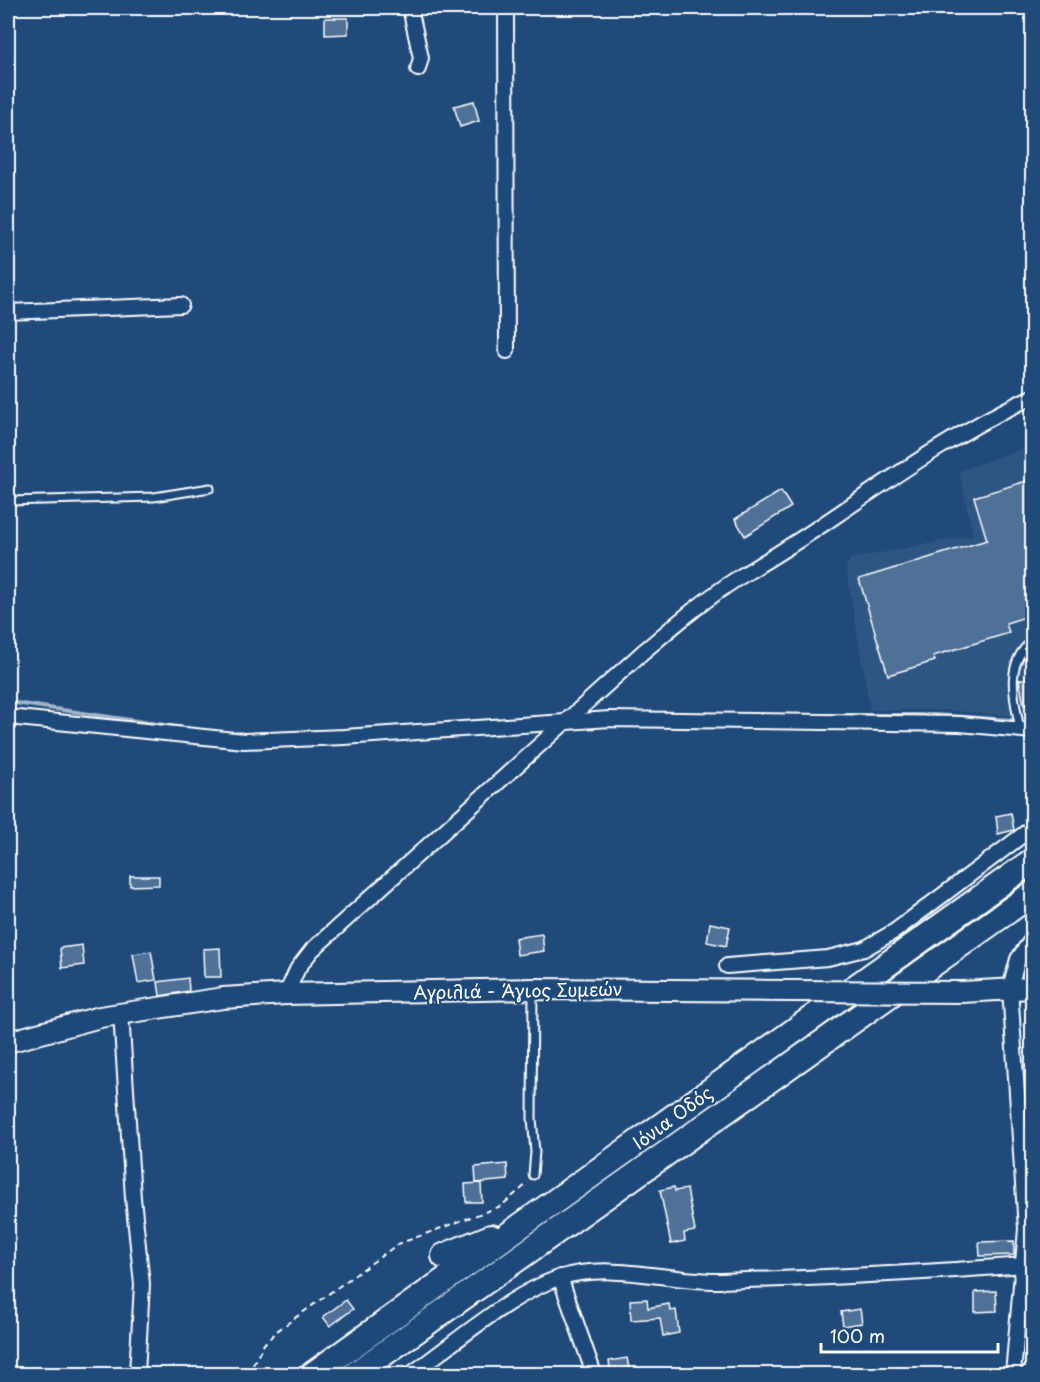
<svg xmlns="http://www.w3.org/2000/svg" width="1040" height="1382" font-family="'Playpen Sans',sans-serif">
  <style>
    .built { fill: #2e5683 }
    .lines { fill: none; stroke-linecap: round; stroke-linejoin: round }
    .stream { stroke: #a3b5c8; stroke-width: 4 }
    .building { fill: #507197; stroke: #fff; stroke-width: 1.5 }
    .lane-casing { stroke: #fff; stroke-width: 11 }
    .street-casing { stroke: #fff; stroke-width: 18 }
    .secondary-casing { stroke: #fff; stroke-width: 24 }
    .highway-casing { stroke: #fff; stroke-width: 28 }
    .path { stroke: #fff; stroke-width: 2; stroke-dasharray: 6 4.5; stroke-linecap: butt }
    .lane { stroke: #1f4a7a; stroke-width: 7 }
    .street { stroke: #1f4a7a; stroke-width: 14 }
    .secondary { stroke: #1f4a7a; stroke-width: 20 }
    .highway { stroke: #1f4a7a; stroke-width: 24 }
    .secondary-bridge-casing { stroke: #fff; stroke-width: 24; stroke-linecap: butt }
    .secondary-bridge { stroke: #1f4a7a; stroke-width: 20 }
    .labels { text-anchor: middle; dominant-baseline: central; stroke-width: 4.5; stroke-linejoin: round; paint-order: stroke }
    .street-label { font-size: 18px; fill: #fff; stroke: #1f4a7a }
  </style>
  <rect width="100%" height="100%" fill="#1f4a7a"/>
  <filter id="ink" filterUnits="userSpaceOnUse"><feTurbulence type="fractalNoise" baseFrequency=".0167" numOctaves="2"/><feDisplacementMap in="SourceGraphic" scale="12" xChannelSelector="R" yChannelSelector="G"/><feConvolveMatrix kernelMatrix="1 2 1 2 8 2 1 2 1" color-interpolation-filters="sRGB"/></filter>
  <g filter="url(#ink)">
    <!-- built -->
    <polygon class="built" points="1032,445 1032,718 944,710 870,710 846,568 850,559 973,535 959,471"/>
    <g class="lines">
      <!-- stream -->
      <g class="stream">
        <polyline points="8,702 185,728"/>
        <polyline points="794,715 934,715 1012,720"/>
        <polyline points="336,731 377,728"/>
        <polyline points="234,734 260,734"/>
      </g>
    </g>
    <!-- building -->
    <g class="building">
      <polygon points="325,18 348,18 348,34 325,35"/>
      <polygon points="474,101 479,121 460,127 454,106"/>
      <polygon points="1030,480 1032,488 1032,615 1006,623 1009,633 933,656 935,661 888,675 859,579 987,540 974,497"/>
      <polygon points="781,491 791,507 745,536 735,519"/>
      <polygon points="1032,677 1032,704 1024,705 1019,680"/>
      <polygon points="1011,813 1014,830 998,834 996,816"/>
      <polygon points="130,876 159,876 159,885 130,886"/>
      <polygon points="710,923 730,927 726,946 707,942"/>
      <polygon points="542,934 544,951 517,955 515,938"/>
      <polygon points="82,945 84,965 62,968 60,948"/>
      <polygon points="220,948 221,977 204,977 203,949"/>
      <polygon points="151,951 156,980 138,983 133,954"/>
      <polygon points="188,978 189,991 160,996 158,982"/>
      <polygon points="507,1164 508,1180 476,1183 475,1167"/>
      <polygon points="481,1183 482,1202 466,1202 465,1184"/>
      <polygon points="674,1187 675,1191 687,1189 695,1231 684,1233 685,1241 671,1244 660,1190"/>
      <polygon points="1014,1241 1014,1255 980,1256 979,1242"/>
      <polygon points="996,1291 997,1311 975,1312 975,1292"/>
      <polygon points="647,1299 648,1308 669,1304 670,1311 676,1310 679,1333 663,1336 660,1318 631,1320 630,1300"/>
      <polygon points="346,1300 353,1309 330,1326 323,1317"/>
      <polygon points="860,1309 862,1323 843,1326 841,1312"/>
      <polygon points="627,1358 630,1374 611,1374 609,1361"/>
    </g>
    <g class="lines">
      <defs>
        <g id="lane">
          <polyline points="8,501 154,497 210,488"/>
          <path d="M 1020,729 C 1014,699 1004,663 1032,641"/>
          <polyline points="533,991 532,1118 535,1152 533,1175"/>
        </g>
        <g id="street">
          <polyline points="410,8 421,58 418,69"/>
          <polyline points="506,8 507,351"/>
          <polyline points="8,312 181,305"/>
          <polyline points="8,717 244,741 344,737 610,719 960,724 1032,731"/>
          <polyline points="727,966 828,958 864,949 895,931 1032,828"/>
          <path d="M 286,994 L 298,968 L 312,950 L 644,651 C 674,626 705,599 738,578 C 766,561 795,543 822,525 C 890,479 958,431 1032,397"/>
          <polyline points="121,1013 133,1198 142,1284 137,1374"/>
          <polyline points="560,1277 594,1374"/>
          <path d="M 411,1374 C 454,1344 510,1294 559,1278 C 611,1261 668,1282 721,1281 C 822,1278 923,1273 1024,1265"/>
          <polyline points="1013,1374 1026,1229 1010,988 1018,959 1032,939"/>
        </g>
        <g id="secondary">
          <polyline points="962,992 1032,988"/>
          <polyline points="8,1042 100,1017 223,998 286,994 533,989 789,991"/>
        </g>
        <g id="highway">
          <polyline points="444,1256 491,1237"/>
          <polyline points="313,1374 1032,861"/>
          <polyline points="355,1374 1032,894"/>
        </g>
      </defs>
      <!-- lane casing -->
      <use href="#lane" class="lane-casing"/>
      <!-- street casing -->
      <use href="#street" class="street-casing"/>
      <!-- secondary casing -->
      <use href="#secondary" class="secondary-casing"/>
      <!-- highway casing -->
      <use href="#highway" class="highway-casing"/>
      <!-- path -->
      <polyline class="path" points="248,1374 264,1344 277,1331 398,1244 501,1206 528,1183"/>
      <!-- lane -->
      <use href="#lane" class="lane"/>
      <!-- street -->
      <use href="#street" class="street"/>
      <!-- secondary -->
      <use href="#secondary" class="secondary"/>
      <!-- highway -->
      <use href="#highway" class="highway"/>
      <defs>
        <polyline id="secondary-bridge" points="789,991 962,992"/>
      </defs>
      <!-- secondary-bridge casing -->
      <use href="#secondary-bridge" class="secondary-bridge-casing"/>
      <!-- secondary-bridge -->
      <use href="#secondary-bridge" class="secondary-bridge"/>
    </g>
  </g>
  <g class="labels">
    <!-- street labels -->
    <g class="street-label">
      <text transform="translate(518 990) rotate(-1)">Αγριλιά - Άγιος Συμεών</text>
      <text transform="translate(672 1117) rotate(-36)">Ιόνια Οδός</text>
    </g>
  </g>
  <!-- margin -->
  <rect width="1040" height="1382" fill="none" stroke="#1f4a7a" stroke-width="30"/>
  <rect x="15" y="15" width="1010" height="1352" fill="none" stroke="#fff" stroke-width="2" filter="url(#ink)"/>
  <!-- scale -->
  <path d="M821 1343v9h177v-9" fill="none" stroke="#ffffff" stroke-width="3"/>
  <text x="830" y="1343" font-size="18" fill="#ffffff" stroke="#1f4a7a" stroke-width="4.5" paint-order="stroke">100 m</text>
</svg>
